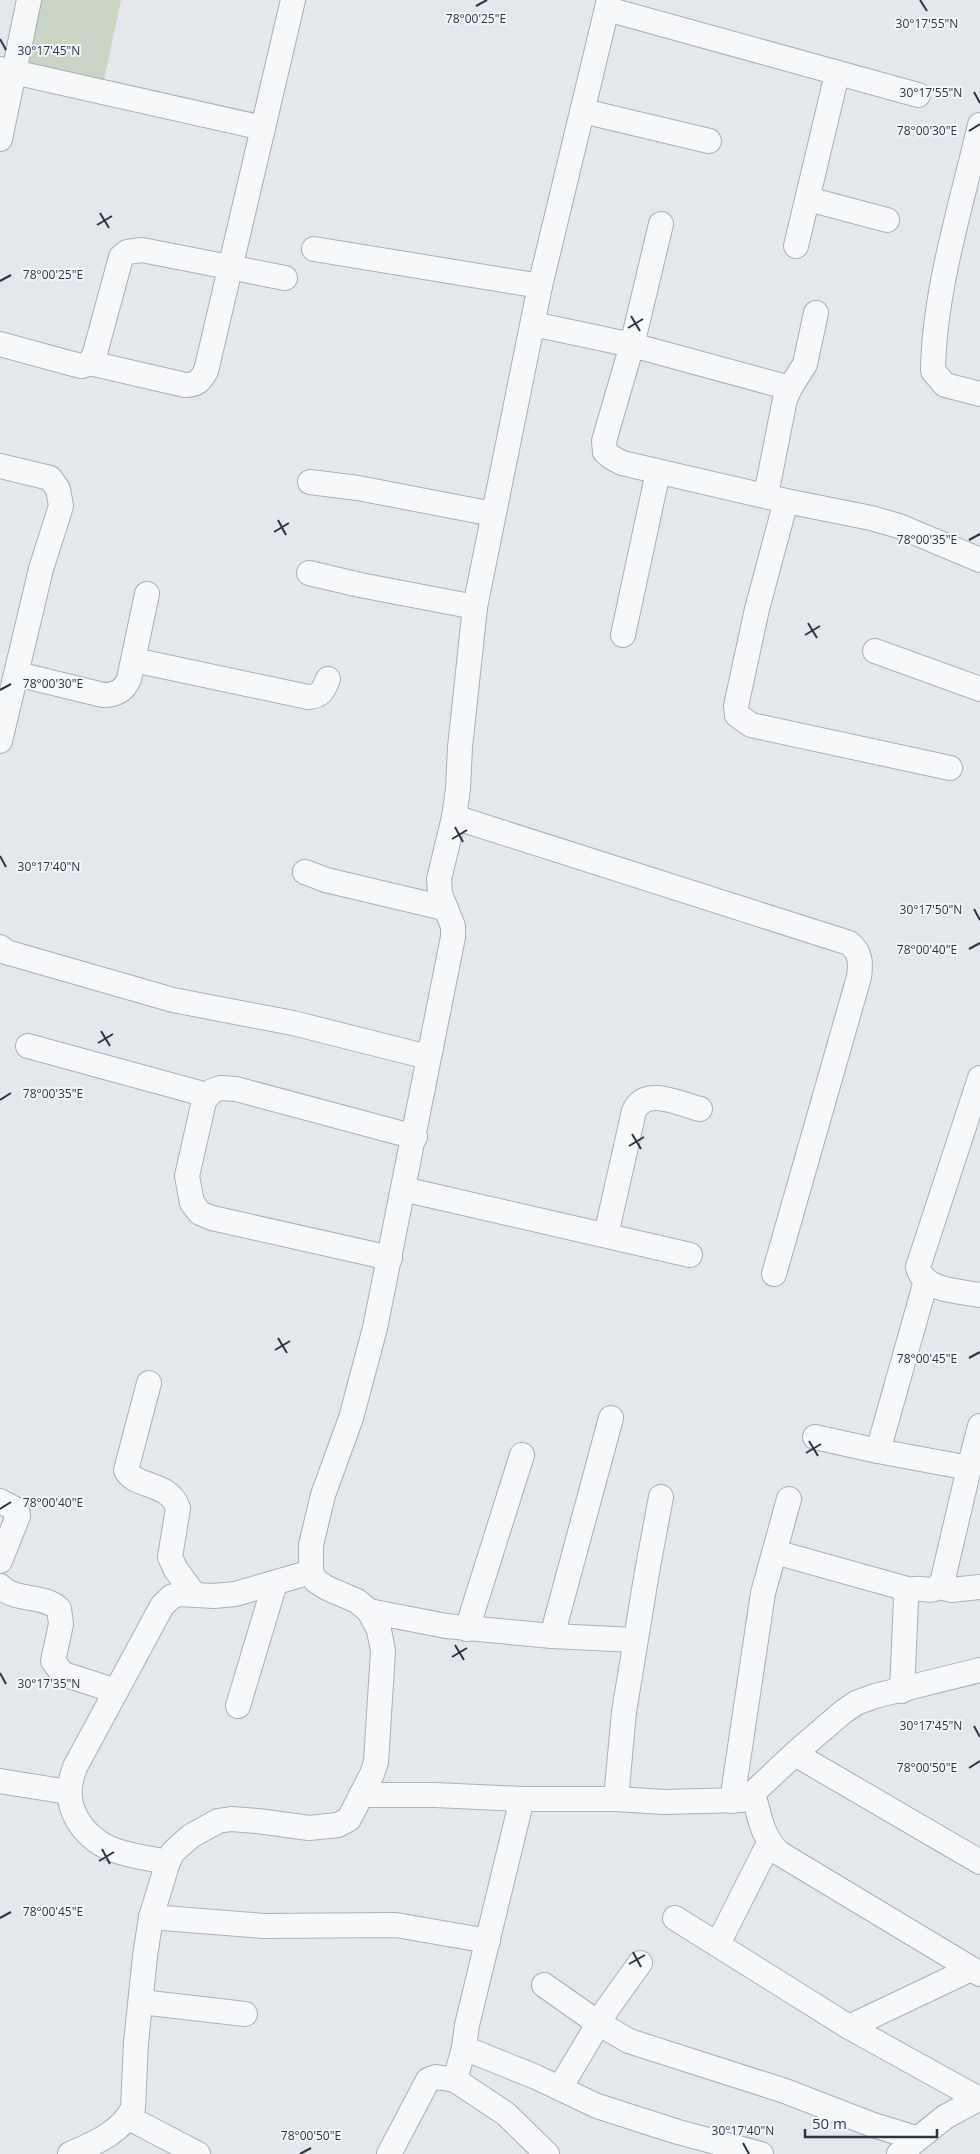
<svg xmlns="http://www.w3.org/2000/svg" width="980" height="2154" font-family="'Open Sans',sans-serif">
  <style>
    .green { fill: #c9d6c5 }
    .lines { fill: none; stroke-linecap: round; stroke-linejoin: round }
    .minor-casing { stroke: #a9aeb7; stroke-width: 26 }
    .minor { stroke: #f7f8fa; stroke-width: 24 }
    .ticks { fill: none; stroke: #2b3445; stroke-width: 2 }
    .ticks-label { font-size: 12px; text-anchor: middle; fill: #2b3445; stroke: #f4f6f9; stroke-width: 4; stroke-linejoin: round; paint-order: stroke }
  </style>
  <rect width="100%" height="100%" fill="#e4e7ec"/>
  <!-- green -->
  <polygon class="green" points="41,0 121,0 104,80 26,62"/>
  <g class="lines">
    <defs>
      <g id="minor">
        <polyline points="607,9 918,95"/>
        <polyline points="0,69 263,128"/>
        <polyline points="583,111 709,141"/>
        <path d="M 980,125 C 962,203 934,290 933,371 L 945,385 L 980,394"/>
        <polyline points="0,139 29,0"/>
        <polyline points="808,199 887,220"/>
        <polyline points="661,224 632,345 604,441 605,452 611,457 622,463 786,501 871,518 899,526 980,560"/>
        <polyline points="796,246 837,74"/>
        <polyline points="314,249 540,286"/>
        <polyline points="533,324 632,345 790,388"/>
        <polyline points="0,344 73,364 82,366 90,363 95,353 121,257 127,252 142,250 285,278"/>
        <path d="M 90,363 L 185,385 C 197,385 200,381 206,371 L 293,0"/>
        <polyline points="0,466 50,478 58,489 61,506 41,569 0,741"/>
        <polyline points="310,482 358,488 493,514"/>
        <polyline points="766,495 785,399 790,388 805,364 816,313"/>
        <polyline points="786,501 757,609 736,706 737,715 751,725 950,768"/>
        <polyline points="309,573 360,585 475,607"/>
        <polyline points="623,635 658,472"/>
        <polyline points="875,651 980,689"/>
        <path d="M 134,660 L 308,697 C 322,696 323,690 328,679"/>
        <path d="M 17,674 L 103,695 C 116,695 124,691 129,679 L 147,594"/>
        <path d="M 454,817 L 849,943 C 861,953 861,962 859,977 L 774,1274"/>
        <polyline points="305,872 326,880 444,908"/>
        <polyline points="0,947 6,952 173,1000 293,1023 428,1057"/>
        <polyline points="28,1046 207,1095"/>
        <path d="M 980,1078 L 918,1267 C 923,1291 960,1291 980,1295"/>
        <polyline points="403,1189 690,1255"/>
        <path d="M 606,1235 L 634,1111 C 646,1086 679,1104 700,1109"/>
        <polyline points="390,1258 212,1218 200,1213 192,1203 187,1176 204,1101 212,1091 221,1088 236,1089 415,1137"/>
        <path d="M 149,1383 L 126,1470 C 134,1488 169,1481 178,1508 L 170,1557 L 176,1570 L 194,1594"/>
        <polyline points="815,1437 878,1451 969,1468"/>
        <polyline points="878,1451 926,1281"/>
        <polyline points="0,1501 17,1510 18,1516 0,1561"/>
        <polyline points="775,1552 911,1590"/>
        <path d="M 0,1586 C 15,1602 44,1594 59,1609 L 61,1624 L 53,1661 L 63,1674 L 116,1691"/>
        <polyline points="940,1587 951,1590 980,1587"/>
        <polyline points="369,1611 446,1626 552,1636 611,1418"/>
        <polyline points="467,1629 522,1455"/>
        <polyline points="552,1636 635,1640"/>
        <path d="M 902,1691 L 906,1599 L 911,1590 C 926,1585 934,1598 943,1579 L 969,1468 L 980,1426"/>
        <polyline points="238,1706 275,1583"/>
        <polyline points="795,1754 980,1862"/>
        <polyline points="0,1781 68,1792"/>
        <path d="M 753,1793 C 760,1817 761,1835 779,1853 L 980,1974"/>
        <polyline points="361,1795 435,1795 522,1799 616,1799 664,1802 742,1800 753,1793 801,1748 843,1712 856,1703 875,1696 980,1670"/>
        <polyline points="616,1799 624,1712 647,1572 661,1497"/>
        <polyline points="732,1801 763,1593 789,1499"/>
        <path d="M 168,1862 C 132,1855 97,1854 77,1819 C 67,1800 68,1787 75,1767 L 162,1606 L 171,1597 L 179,1594 L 214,1596 L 235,1594 L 311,1572"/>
        <polyline points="151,1917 264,1926 396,1925 488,1941"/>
        <polyline points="675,1918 849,2027 971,1969"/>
        <polyline points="718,1944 769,1843"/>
        <polyline points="544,1985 598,2023 629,2041 785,2091 873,2125 916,2138"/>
        <polyline points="141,2002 245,2014"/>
        <polyline points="849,2027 979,2099"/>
        <polyline points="464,2048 536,2077 597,2106 678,2132 761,2154"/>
        <polyline points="455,2080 506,2114 547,2154"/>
        <polyline points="560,2088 607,2009 640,1963"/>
        <polyline points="129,2118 198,2154"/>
        <path d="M 70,2154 C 93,2144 122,2132 133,2108 L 136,2043 L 145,1956 L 151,1917 L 168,1862 L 173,1852 L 191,1836 L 218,1821 L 231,1819 L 258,1821 L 309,1828 L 338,1825 L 349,1819 L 372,1774 L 376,1762 L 383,1651 L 379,1630 L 369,1611 L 357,1601 L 327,1588 L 316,1581 L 311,1572 L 311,1545 L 323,1495 L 351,1418 L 375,1328 L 453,937 L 453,926 L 440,894 L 439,879 L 454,817 L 458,789 L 460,747 L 475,607 L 540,286 L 609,0"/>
        <polyline points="389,2154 428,2080 436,2077 455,2080 464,2048 467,2025 522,1799"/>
        <polyline points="899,2154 945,2117 980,2098"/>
      </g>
    </defs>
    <!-- minor casing -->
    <use href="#minor" class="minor-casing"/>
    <!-- minor -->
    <use href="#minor" class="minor"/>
  </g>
  <!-- ticks -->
  <path class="ticks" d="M 920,0 L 927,11M 476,6 L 487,0M 0,39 L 6,50M 974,92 L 980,103M 969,131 L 980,124M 100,213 L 109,228M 97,225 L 112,216M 0,281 L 11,275M 631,316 L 640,331M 628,328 L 643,319M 278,520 L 286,535M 274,532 L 289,523M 969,540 L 980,534M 808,623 L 817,638M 805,635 L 820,626M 0,690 L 11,684M 455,827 L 463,842M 452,839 L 467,830M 0,856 L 6,867M 974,909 L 980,920M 969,949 L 980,943M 101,1031 L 110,1046M 98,1043 L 113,1034M 0,1100 L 11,1093M 632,1134 L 641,1149M 629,1146 L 644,1137M 278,1338 L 287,1353M 275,1350 L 290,1341M 969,1358 L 980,1352M 809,1441 L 818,1456M 806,1453 L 821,1444M 0,1509 L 11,1502M 455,1645 L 464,1660M 452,1657 L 467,1648M 0,1673 L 6,1684M 974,1726 L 980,1737M 969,1768 L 980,1761M 102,1849 L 110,1864M 99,1861 L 114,1852M 0,1918 L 11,1912M 633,1952 L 641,1967M 629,1964 L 645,1955M 743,2143 L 749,2154M 300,2154 L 311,2148"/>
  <g class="ticks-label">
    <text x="476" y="23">78°00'25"E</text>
    <text x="927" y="28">30°17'55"N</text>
    <text x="49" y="55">30°17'45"N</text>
    <text x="931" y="97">30°17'55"N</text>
    <text x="927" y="135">78°00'30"E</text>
    <text x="53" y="279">78°00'25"E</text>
    <text x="927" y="544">78°00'35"E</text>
    <text x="53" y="688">78°00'30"E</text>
    <text x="49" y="871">30°17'40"N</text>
    <text x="931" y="914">30°17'50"N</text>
    <text x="927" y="954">78°00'40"E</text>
    <text x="53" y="1098">78°00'35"E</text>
    <text x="927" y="1363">78°00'45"E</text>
    <text x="53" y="1507">78°00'40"E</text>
    <text x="49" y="1688">30°17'35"N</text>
    <text x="931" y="1730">30°17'45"N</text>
    <text x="927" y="1772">78°00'50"E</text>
    <text x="53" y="1916">78°00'45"E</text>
    <text x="743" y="2135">30°17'40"N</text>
    <text x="311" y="2140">78°00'50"E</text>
  </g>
  <!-- scale -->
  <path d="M805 2129v8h132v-8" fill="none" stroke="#2b3445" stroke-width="2.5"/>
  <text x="812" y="2129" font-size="15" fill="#2b3445" stroke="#f4f6f9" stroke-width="4" paint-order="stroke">50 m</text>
</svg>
